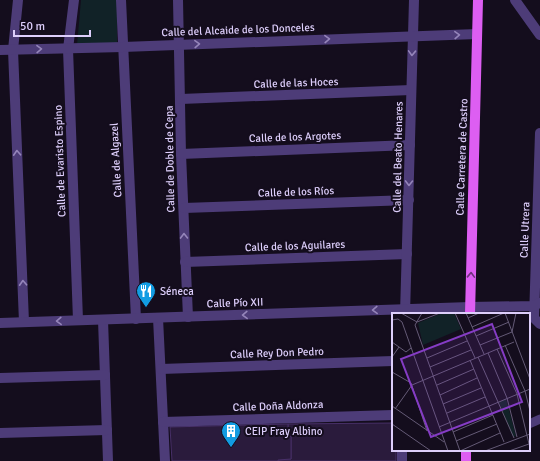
<svg xmlns="http://www.w3.org/2000/svg" width="540" height="461" font-family="Signika,sans-serif">
  <style>
    .green { fill: #112227 }
    .building { fill: #2a1b3c; stroke: #472f67 }
    .lines { fill: none; stroke-linecap: round; stroke-linejoin: round }
    .pedestrian { stroke: #4d3c78; stroke-width: 9 }
    .minor { stroke: #4d3c78; stroke-width: 10 }
    .tertiary { stroke: #4d3c78; stroke-width: 10 }
    .primary { stroke: #dd5ef2; stroke-width: 10 }
    .oneway { stroke: #9585ba }
    .oneway2 { stroke: #6e317d }
    .labels { text-anchor: middle; dominant-baseline: central; stroke-width: 4; stroke-linejoin: round; paint-order: stroke }
    .street-label { font-size: 11px; fill: #ddcefb; stroke: #140d1d }
    .poi-label { font-size: 11px; fill: #ddcefb; stroke: #140d1d; text-anchor: start }
    .inset-road { fill: none; stroke: #645a76; stroke-width: 1 }
    .view { fill: #853cc5; fill-opacity: 0.15; stroke: #853cc5; stroke-width: 2 }
    .inset-edge { fill: none; stroke: #ddcefb; stroke-width: 2 }
  </style>
  <rect width="100%" height="100%" fill="#140d1d"/>
  <!-- green -->
  <polygon class="green" points="81,0 117,0 117,44 77,45"/>
  <!-- building -->
  <g class="building">
    <polygon points="393,423 393,450 396,450 396,461 278,461 278,460 291,459 291,436 288,437 288,424"/>
    <polygon points="288,424 288,437 291,436 291,459 278,460 278,461 172,461 170,427"/>
  </g>
  <g class="lines">
    <!-- pedestrian -->
    <polyline class="pedestrian" points="529,424 540,419"/>
    <!-- minor -->
    <g class="minor">
      <polyline points="18,0 13,50 24,322"/>
      <polyline points="74,0 68,49 78,320"/>
      <polyline points="121,0 136,319"/>
      <polyline points="178,0 181,154 188,317"/>
      <polyline points="515,0 540,35"/>
      <polyline points="181,99 411,90"/>
      <polyline points="540,133 534,318 540,324"/>
      <polyline points="181,154 410,145"/>
      <polyline points="184,208 409,200"/>
      <polyline points="185,262 407,254"/>
      <polyline points="470,307 534,306 539,303"/>
      <polyline points="405,314 414,0"/>
      <polyline points="158,318 165,461"/>
      <polyline points="103,320 108,461"/>
      <polyline points="161,369 393,361"/>
      <polyline points="0,378 105,375"/>
      <polyline points="163,422 393,415"/>
      <polyline points="0,433 107,430"/>
      <polyline points="402,461 402,450"/>
    </g>
    <!-- tertiary -->
    <g class="tertiary">
      <polyline points="0,50 123,47 477,34"/>
      <polyline points="0,323 470,307"/>
    </g>
    <!-- primary -->
    <g class="primary">
      <polyline points="470,314 478,0"/>
      <polyline points="466,461 466,450"/>
    </g>
  </g>
  <!-- one-way arrows -->
  <defs><path id="oneway-chevron" d="M-2-3.5L2.5 0L-2 3.5" fill="none" stroke-width="1.6" stroke-linecap="round" stroke-linejoin="round"/></defs>
  <g class="oneway">
    <use href="#oneway-chevron" transform="translate(457 35) rotate(-2)"/>
    <use href="#oneway-chevron" transform="translate(327 39) rotate(-2)"/>
    <use href="#oneway-chevron" transform="translate(197 44) rotate(-2)"/>
    <use href="#oneway-chevron" transform="translate(39 49) rotate(-1)"/>
    <use href="#oneway-chevron" transform="translate(412 53) rotate(92)"/>
    <use href="#oneway-chevron" transform="translate(17 153) rotate(-93)"/>
    <use href="#oneway-chevron" transform="translate(409 183) rotate(91)"/>
    <use href="#oneway-chevron" transform="translate(184 236) rotate(-91)"/>
    <use href="#oneway-chevron" transform="translate(23 283) rotate(-93)"/>
    <use href="#oneway-chevron" transform="translate(375 310) rotate(178)"/>
    <use href="#oneway-chevron" transform="translate(245 315) rotate(178)"/>
    <use href="#oneway-chevron" transform="translate(59 321) rotate(178)"/>
  </g>
  <use class="oneway2" href="#oneway-chevron" transform="translate(471 275) rotate(-88)"/>
  <!-- icons -->
  <defs>
    <symbol id="restaurant-pin" viewBox="-11 -11 22 30"><path d="M0 17L-7.5 6A9.5 9.5 0 1 1 7.5 6Z" fill="#129ce2" stroke="#140d1d"/><path d="M-5-6h1v4h1v-4h1v4h1v-4h1v5L-1.5 .5V6h-2V.5L-5-1ZM5-6V6H3V1.5H1.5Q1.5-4 5-6Z" fill="#fff"/></symbol>
    <symbol id="building-pin" viewBox="-11 -11 22 30"><path d="M0 17L-7.5 6A9.5 9.5 0 1 1 7.5 6Z" fill="#129ce2" stroke="#140d1d"/><path d="M-4-6H4V6H1V3H-1V6H-4ZM-2.5-4.3h1.7v1.8h-1.7ZM.8-4.3h1.7v1.8H.8ZM-2.5-1h1.7V.8h-1.7ZM.8-1h1.7V.8H.8Z" fill="#fff"/></symbol>
  </defs>
  <g fill-rule="evenodd">
    <use href="#restaurant-pin" x="135" y="280" width="22" height="30"/>
    <use href="#building-pin" x="220" y="420" width="22" height="30"/>
  </g>
  <g class="labels">
    <!-- street labels -->
    <g class="street-label">
      <text transform="translate(238 30) rotate(-2)">Calle del Alcaide de los Donceles</text>
      <text transform="translate(296 83) rotate(-2)">Calle de las Hoces</text>
      <text transform="translate(295 137) rotate(-2)">Calle de los Argotes</text>
      <text transform="translate(398 157) rotate(-89)">Calle del Beato Henares</text>
      <text transform="translate(462 157) rotate(-88)">Calle Carretera de Castro</text>
      <text transform="translate(170 159) rotate(-91)">Calle de Doble de Cepa</text>
      <text transform="translate(116 160) rotate(-93)">Calle de Algazel</text>
      <text transform="translate(60 161) rotate(-92)">Calle de Evaristo Espino</text>
      <text transform="translate(296 192) rotate(-2)">Calle de los Ríos</text>
      <text transform="translate(525 230) rotate(-88)">Calle Utrera</text>
      <text transform="translate(295 246) rotate(-2)">Calle de los Aguilares</text>
      <text transform="translate(235 303) rotate(-2)">Calle Pío XII</text>
      <text transform="translate(277 353) rotate(-2)">Calle Rey Don Pedro</text>
      <text transform="translate(278 406) rotate(-2)">Calle Doña Aldonza</text>
    </g>
    <!-- poi labels -->
    <g class="poi-label">
      <text x="160" y="291">Séneca</text>
      <text x="245" y="431">CEIP Fray Albino</text>
    </g>
  </g>
  <!-- overview -->
  <g transform="translate(392 313)">
    <rect width="138" height="138" fill="#140d1d"/>
    <path d="M 50,0 L 62,0 L 69,16 L 31,32 L 26,10 ZM 114,86 L 124,123 L 121,124 L 107,89 Z" fill="#112227"/>
    <path class="inset-road" d="M 9,0 L 25,9M 30,0 L 23,12 L 68,138M 63,0 L 83,45M 74,0 L 92,41M 113,0 L 138,66M 76,5 L 87,0M 0,7 L 6,6 L 10,9 L 56,138M 25,9 L 48,0M 80,14 L 112,0M 84,23 L 117,9M 0,29 L 14,39 L 19,35M 88,32 L 120,19 L 124,0M 113,32 L 133,78 L 138,98M 105,36 L 125,81 L 138,135M 96,40 L 115,85 L 125,124M 0,44 L 7,34M 86,44 L 122,125M 35,45 L 75,28M 78,47 L 112,129M 38,54 L 79,37M 0,59 L 19,70 L 35,118M 45,72 L 82,56M 48,82 L 85,65M 51,91 L 89,75M 0,93 L 52,129M 3,96 L 20,72 L 122,29M 55,100 L 93,84M 0,111 L 39,138M 47,114 L 138,76M 61,119 L 101,102M 64,128 L 105,111M 68,138 L 108,120M 93,138 L 138,121M 117,138 L 137,131"/>
    <path class="view" d="M 100,11 L 130,89 L 39,124 L 9,46 Z"/>
    <rect width="138" height="138" class="inset-edge"/>
  </g>
  <!-- scale -->
  <path d="M14 30v6h76v-6" fill="none" stroke="#ddcefb" stroke-width="2"/>
  <text x="20" y="30" font-size="12" fill="#ddcefb" stroke="#140d1d" stroke-width="3" paint-order="stroke">50 m</text>
</svg>
